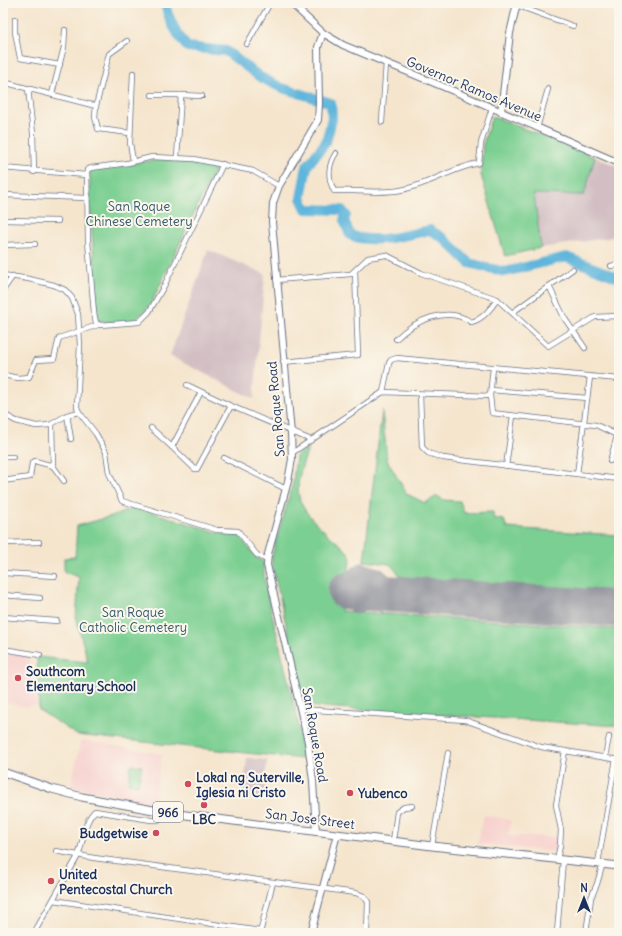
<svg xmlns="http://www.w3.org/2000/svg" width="622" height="936" font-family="Delius,sans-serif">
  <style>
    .built { fill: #f7d0cd }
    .industrial { fill: #d2bec3 }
    .green { fill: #7ccf92; stroke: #4c7f78 }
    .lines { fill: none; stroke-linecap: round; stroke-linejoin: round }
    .river { stroke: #5fb5db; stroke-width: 10 }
    .taxiway { stroke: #888a96; stroke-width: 15 }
    .runway { stroke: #888a96; stroke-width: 37 }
    .street-casing { stroke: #676f85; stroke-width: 6 }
    .secondary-casing { stroke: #676f85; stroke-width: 8 }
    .primary-casing { stroke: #676f85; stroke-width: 9 }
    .street { stroke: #fff; stroke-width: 4.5 }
    .secondary { stroke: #fff; stroke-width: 6 }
    .primary { stroke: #fff; stroke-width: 7 }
    .poi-dot { fill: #d1495b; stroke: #fbf7ec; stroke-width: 1.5 }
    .labels { text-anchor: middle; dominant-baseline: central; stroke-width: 4; stroke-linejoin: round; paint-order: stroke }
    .shield { fill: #fbf7ec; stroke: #5e6b89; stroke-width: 1 }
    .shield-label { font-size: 12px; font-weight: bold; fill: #1b2f5e }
    .street-label { font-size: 13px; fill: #1b2f5e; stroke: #fbf7ec }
    .park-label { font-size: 13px; fill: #33576b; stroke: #fbf7ec }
    .poi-label { font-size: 13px; font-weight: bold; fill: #1b2f5e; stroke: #fbf7ec; text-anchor: start }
  </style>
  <rect width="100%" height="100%" fill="#fbf7ec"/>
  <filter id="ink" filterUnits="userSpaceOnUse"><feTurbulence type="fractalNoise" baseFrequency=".025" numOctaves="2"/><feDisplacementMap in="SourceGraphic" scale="8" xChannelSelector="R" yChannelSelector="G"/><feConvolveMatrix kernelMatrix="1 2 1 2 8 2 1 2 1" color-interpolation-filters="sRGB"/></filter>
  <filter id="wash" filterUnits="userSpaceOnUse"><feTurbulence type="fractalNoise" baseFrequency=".012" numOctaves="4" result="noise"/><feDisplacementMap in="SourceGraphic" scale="16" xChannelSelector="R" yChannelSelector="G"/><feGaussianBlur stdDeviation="0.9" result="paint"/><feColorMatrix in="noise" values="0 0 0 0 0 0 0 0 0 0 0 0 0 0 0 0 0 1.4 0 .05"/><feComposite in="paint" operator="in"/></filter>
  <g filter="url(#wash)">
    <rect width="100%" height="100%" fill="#f5e5cd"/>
    <!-- built -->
    <g class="built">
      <polygon points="3,651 28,654 37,704 26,707 3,702"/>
      <polygon points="81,740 162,754 154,803 71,787"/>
      <polygon points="484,815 511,820 508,836 557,837 556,852 477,844"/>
    </g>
    <!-- industrial -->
    <g class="industrial">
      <polygon points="595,157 619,167 619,236 541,248 534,194 584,195"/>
      <polygon points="208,250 265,274 254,399 170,356"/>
      <polygon points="247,758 267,760 264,799 243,797"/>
    </g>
    <!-- green -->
    <g class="green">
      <polygon points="492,116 595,157 584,195 534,194 541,248 505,256 481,175 483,144"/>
      <path d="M 162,159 L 216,167 L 151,304 C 130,328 129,323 98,321 L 90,205 L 90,170 Z"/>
      <polygon points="382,410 387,460 407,494 425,503 437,496 444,500 460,501 464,513 493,512 493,518 504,520 507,528 619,535 619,591 401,577 390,564 364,561"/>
      <path d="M 309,447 C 290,495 295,505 331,537 C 338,543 347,549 351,557 L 348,573 L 343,573 L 341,611 L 619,629 L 619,726 L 305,706 L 272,564 L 272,555 L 293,483 L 296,456 Z"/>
      <polygon points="136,507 222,534 235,532 239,535 255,556 263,562 265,585 298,721 303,759 77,735 39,710 37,657 88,662 76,618 79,577 64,572 64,558 75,557 77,526 116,515"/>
      <polygon points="131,765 142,766 138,785 128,783"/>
    </g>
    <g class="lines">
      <!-- river -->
      <path class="river" d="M 165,3 C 168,20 176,33 187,47 L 226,51 L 260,77 L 282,88 L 331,103 L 332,119 L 326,142 L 307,166 L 301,198 L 306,209 L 342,210 L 346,215 L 344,220 L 350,235 C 375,245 405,235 430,230 L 443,238 L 469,263 L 505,272 L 566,257 L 619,278"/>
      <!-- taxiway -->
      <g class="taxiway">
        <path d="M 363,586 C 354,589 351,598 356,607 L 385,594"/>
        <polyline points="377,593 358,583 356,574 362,570 378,575 400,595"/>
      </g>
      <!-- runway -->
      <polyline class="runway" points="346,591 619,609"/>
    </g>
  </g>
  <g filter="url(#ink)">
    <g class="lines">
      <defs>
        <g id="street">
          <polyline points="516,5 573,26"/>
          <polyline points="15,19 15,32 20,58 60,65"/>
          <polyline points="247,44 270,3"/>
          <polyline points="133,73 130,143 133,161"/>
          <polyline points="3,82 96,106 95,117 98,129 130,133"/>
          <polyline points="28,88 33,133 34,172"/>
          <polyline points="52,94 64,47 65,30"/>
          <polyline points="152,95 181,95 177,158"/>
          <polyline points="181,95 202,96"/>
          <polyline points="96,106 109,54 127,41"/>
          <polyline points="382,122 386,63"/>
          <polyline points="537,128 548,89"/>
          <path d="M 336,153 C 328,165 327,177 334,191 C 355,190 381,194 401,190 C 428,185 452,168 479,163 L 481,143 L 492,108"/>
          <polyline points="223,164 164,286 149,312 139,322 100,325 96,323 94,313 88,241 87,170 91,168 128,163 152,157 194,159 253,171 279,186"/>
          <polyline points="3,168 86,175"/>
          <polyline points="3,195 87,198"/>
          <polyline points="3,220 58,221"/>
          <polyline points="3,245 35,244"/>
          <polyline points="611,266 619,264"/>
          <polyline points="3,275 29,279 54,285 65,290 72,298 78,314 80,345 77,407 79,412 96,434 106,452 109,473 122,501 217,530 238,531 257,555 267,560"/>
          <polyline points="276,280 351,274 368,258 386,255 421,273 497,299 548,346 595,317 617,316"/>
          <polyline points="549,286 565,319 585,348"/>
          <polyline points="3,290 13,276"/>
          <polyline points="513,312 573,269"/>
          <path d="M 396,339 C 414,321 447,305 471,322 C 482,320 492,308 497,299"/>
          <polyline points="283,362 358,355 355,271"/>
          <polyline points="493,368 490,396 492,413 596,425 619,436"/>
          <polyline points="3,375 18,378 29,377 36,360 54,359 59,338 98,325"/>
          <polyline points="187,385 231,406 311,440"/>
          <polyline points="491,390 587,398"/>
          <polyline points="383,392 389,363 391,360 397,358 619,379"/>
          <polyline points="420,394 422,447 428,453 443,458 619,479"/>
          <polyline points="3,414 16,421 36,426 50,425 67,415 79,412"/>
          <polyline points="67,415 71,439"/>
          <polyline points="52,424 53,466"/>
          <polyline points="151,428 172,447 201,392"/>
          <polyline points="615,434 619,417"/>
          <polyline points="172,447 195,469 197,469 231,406"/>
          <polyline points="292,453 383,392 490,396"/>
          <polyline points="3,457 13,457"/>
          <polyline points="224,458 286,489"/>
          <polyline points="610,461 617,436"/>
          <polyline points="506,466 513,416"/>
          <polyline points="577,474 590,377"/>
          <polyline points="3,481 30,477 32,463 35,461 53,466 64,481"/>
          <polyline points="3,543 39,542"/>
          <polyline points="3,573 55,576"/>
          <polyline points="3,595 40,598"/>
          <polyline points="3,617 57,621"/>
          <polyline points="3,649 40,655"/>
          <polyline points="301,709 465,720 541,747 619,760"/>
          <polyline points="605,757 609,737"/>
          <polyline points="393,841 397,812 404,807 412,806"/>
          <polyline points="432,846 448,753"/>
          <polyline points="56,851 94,858 356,893 364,896 368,902 367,933"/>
          <polyline points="557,859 560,846 561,830 556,805 565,751"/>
          <polyline points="598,863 616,759"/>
          <polyline points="53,900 260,931"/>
          <path d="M 34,933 L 78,856 C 84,841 83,822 95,811 L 151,820 L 158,820 L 167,812"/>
          <polyline points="260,933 273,882"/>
          <polyline points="557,933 563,860"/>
          <polyline points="586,933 591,898 597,884 603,863"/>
        </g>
        <g id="secondary">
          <polyline points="291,3 323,33 343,45 456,92 619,163"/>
          <polyline points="501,112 510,33 517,3"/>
          <polyline points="316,832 313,781 308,742 267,565 268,554 288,481 292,459 291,433 272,222 273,203 279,186 318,120 319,103 318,47 323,33"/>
          <polyline points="311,933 337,834"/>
        </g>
        <polyline id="primary" points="3,772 52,789 82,797 170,813 432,846 619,866"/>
      </defs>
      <!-- street casing -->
      <use href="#street" class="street-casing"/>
      <!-- secondary casing -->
      <use href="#secondary" class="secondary-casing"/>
      <!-- primary casing -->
      <use href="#primary" class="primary-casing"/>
      <!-- street -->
      <use href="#street" class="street"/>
      <!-- secondary -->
      <use href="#secondary" class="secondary"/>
      <!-- primary -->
      <use href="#primary" class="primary"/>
    </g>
  </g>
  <!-- markers -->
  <g class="poi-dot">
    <circle cx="18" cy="678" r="4"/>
    <circle cx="188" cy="784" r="4"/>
    <circle cx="350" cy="793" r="4"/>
    <circle cx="204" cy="805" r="4"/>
    <circle cx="156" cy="833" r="4"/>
    <circle cx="51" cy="881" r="4"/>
  </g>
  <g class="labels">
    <!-- shield labels -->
    <rect class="shield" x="153" y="802" width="30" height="20" rx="3"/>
    <g class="shield-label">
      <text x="168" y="812">966</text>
    </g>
    <!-- street labels -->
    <g class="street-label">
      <text transform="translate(474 89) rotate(23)">Governor Ramos Avenue</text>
      <text transform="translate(276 409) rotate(-95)">San Roque Road</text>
      <text transform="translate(315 735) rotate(80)">San Roque Road</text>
      <text transform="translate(310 819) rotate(7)">San Jose Street</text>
    </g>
    <!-- park labels -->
    <g class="park-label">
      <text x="139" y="206">San Roque<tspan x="139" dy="15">Chinese Cemetery</tspan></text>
      <text x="133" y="612">San Roque<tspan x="133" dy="15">Catholic Cemetery</tspan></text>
    </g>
    <!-- poi labels -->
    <g class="poi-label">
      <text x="26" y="671">Southcom<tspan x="26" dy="15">Elementary School</tspan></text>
      <text x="196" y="777">Lokal ng Suterville,<tspan x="196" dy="15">Iglesia ni Cristo</tspan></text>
      <text x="358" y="793">Yubenco</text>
      <text x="204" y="819" text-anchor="middle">LBC</text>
      <text x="148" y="833" text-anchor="end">Budgetwise</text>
      <text x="59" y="874">United<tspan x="59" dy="15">Pentecostal Church</tspan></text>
    </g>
  </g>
  <!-- margin -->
  <rect width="622" height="936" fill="none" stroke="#fbf7ec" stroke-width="16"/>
  <!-- north arrow -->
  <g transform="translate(584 898)" stroke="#fbf7ec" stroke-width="3" paint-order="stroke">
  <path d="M0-3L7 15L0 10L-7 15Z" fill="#1b2f5e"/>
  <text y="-6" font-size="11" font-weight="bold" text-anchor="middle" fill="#1b2f5e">N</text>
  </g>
</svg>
